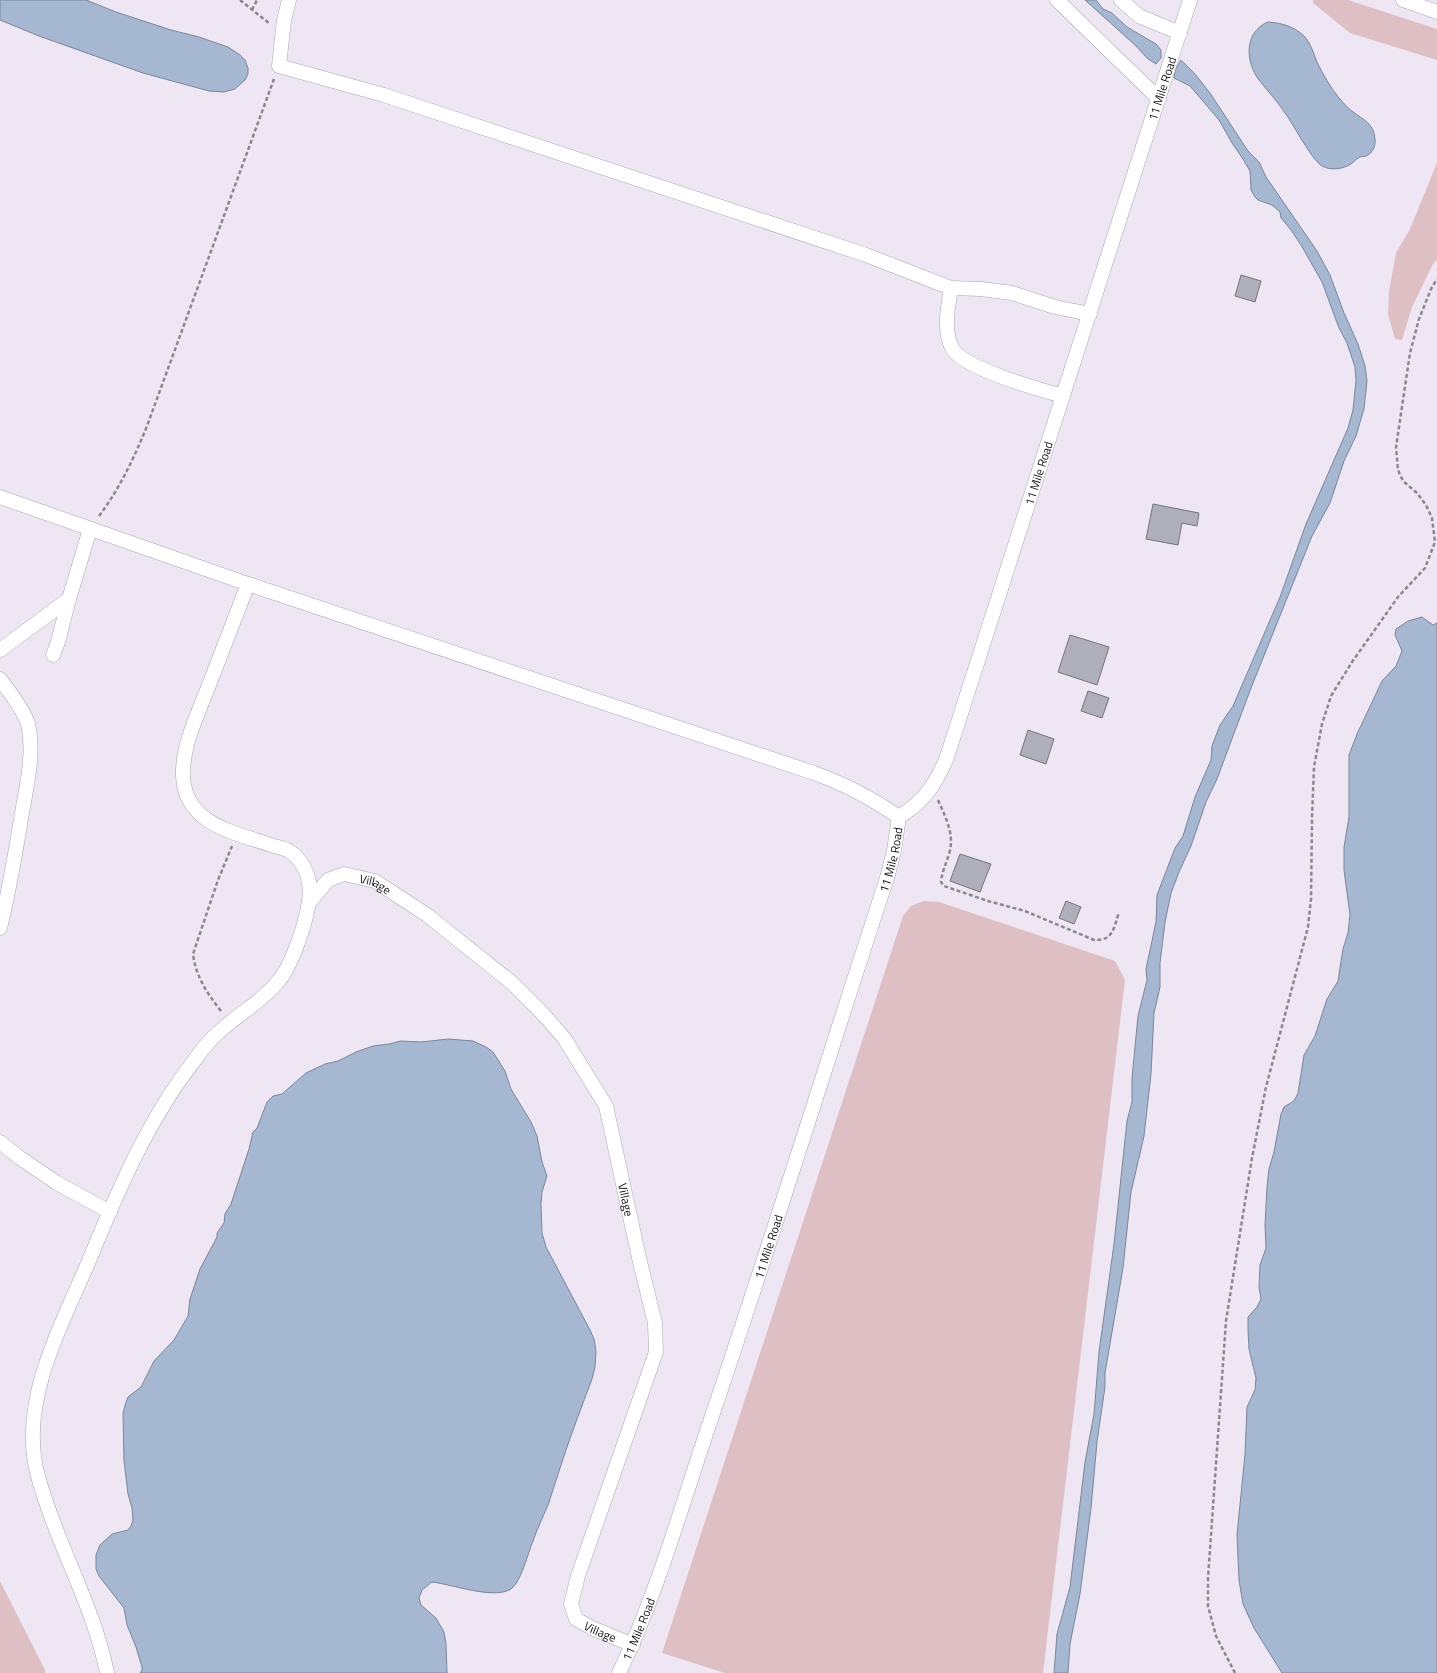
<svg xmlns="http://www.w3.org/2000/svg" width="1437" height="1673" font-family="'Titillium Web',sans-serif">
  <style>
    .green { fill: #ddbfc4 }
    .water { fill: #a5b7d1; stroke: #7a8699 }
    .building { fill: #afafbb; stroke: #74747f }
    .lines { fill: none; stroke-linecap: round; stroke-linejoin: round }
    .minor-casing { stroke: #aba5b0; stroke-width: 15 }
    .path { stroke: #8c878f; stroke-width: 2.5; stroke-dasharray: 4 2.5; stroke-linecap: butt }
    .minor { stroke: #fff; stroke-width: 14 }
    .labels { text-anchor: middle; dominant-baseline: central; stroke-width: 4.5; stroke-linejoin: round; paint-order: stroke }
    .street-label { font-size: 12px; fill: #161317; stroke: #eee7f3 }
  </style>
  <rect width="100%" height="100%" fill="#eee7f3"/>
  <!-- green -->
  <g class="green">
    <polygon points="1313,0 1348,0 1437,29 1437,60 1350,33 1313,3"/>
    <polygon points="1437,163 1437,260 1433,264 1412,307 1402,340 1395,339 1388,314 1389,291 1396,253 1410,229"/>
    <polygon points="923,901 939,902 1115,961 1125,980 1043,1673 725,1673 662,1653 903,916 911,906"/>
    <polygon points="0,1581 45,1670 45,1673 0,1673"/>
  </g>
  <!-- water -->
  <g class="water">
    <polygon points="0,0 86,0 116,12 171,30 199,37 228,47 240,55 245,60 248,68 248,74 245,80 235,89 224,92 209,91 143,73 39,36 0,20"/>
    <polygon points="1085,0 1096,0 1103,9 1112,13 1127,27 1156,44 1161,50 1161,58 1156,64 1148,59 1135,45"/>
    <path d="M 1268,22 C 1281,23 1293,26 1303,35 C 1311,43 1313,52 1317,62 C 1323,74 1330,87 1339,98 C 1343,102 1347,108 1352,111 C 1363,120 1374,123 1375,139 C 1376,145 1373,152 1368,155 C 1366,157 1363,156 1360,157 C 1357,158 1354,162 1351,164 C 1343,169 1331,171 1322,166 C 1311,159 1294,125 1285,113 C 1277,101 1268,91 1259,80 C 1245,61 1244,32 1268,22 Z"/>
    <polygon points="1181,60 1195,74 1210,93 1248,151 1259,162 1266,177 1317,251 1330,275 1344,313 1358,344 1365,366 1367,381 1364,409 1356,436 1344,461 1330,503 1312,536 1251,688 1217,779 1206,802 1191,846 1179,872 1171,893 1165,922 1160,963 1160,987 1154,1013 1151,1074 1144,1136 1131,1192 1123,1268 1105,1373 1105,1387 1097,1442 1091,1508 1080,1594 1070,1644 1068,1673 1054,1673 1057,1634 1070,1587 1085,1462 1094,1414 1099,1352 1114,1244 1127,1121 1132,1102 1132,1078 1138,1016 1147,980 1146,969 1156,922 1157,895 1175,848 1183,836 1195,797 1211,760 1212,746 1220,725 1233,706 1280,597 1306,524 1348,428 1353,410 1356,380 1355,367 1347,343 1339,328 1322,282 1301,245 1291,230 1281,218 1280,212 1272,205 1258,200 1255,197 1251,190 1250,171 1243,159 1232,143 1219,120 1190,86 1174,78 1175,70"/>
    <polygon points="1422,617 1433,625 1437,623 1437,1673 1282,1673 1254,1628 1243,1604 1239,1580 1237,1535 1245,1454 1247,1407 1255,1390 1256,1378 1249,1349 1248,1330 1248,1317 1257,1307 1261,1299 1259,1287 1260,1265 1266,1248 1265,1225 1267,1187 1269,1169 1274,1152 1281,1114 1284,1107 1294,1101 1298,1093 1304,1055 1315,1036 1327,999 1338,981 1343,949 1348,933 1350,915 1344,870 1344,847 1349,817 1349,755 1357,734 1382,681 1396,666 1402,651 1395,635 1396,629 1408,621"/>
    <path d="M 448,1039 L 473,1041 L 486,1047 L 493,1052 L 505,1071 L 511,1089 L 531,1122 L 537,1136 L 542,1162 L 547,1176 L 542,1192 L 541,1204 L 542,1233 L 546,1247 L 590,1330 L 594,1339 L 596,1351 L 595,1367 L 592,1379 C 582,1406 571,1434 562,1462 C 557,1476 553,1491 548,1505 C 543,1517 537,1529 533,1541 C 528,1553 521,1582 511,1589 C 494,1600 451,1584 432,1582 L 422,1590 L 419,1598 L 421,1605 L 436,1618 L 444,1632 L 446,1644 L 447,1673 L 140,1673 L 142,1670 L 142,1667 L 136,1647 L 127,1625 L 124,1608 L 99,1576 L 96,1569 L 96,1555 L 100,1545 L 112,1534 L 128,1530 L 131,1526 L 133,1520 L 132,1508 L 128,1494 L 124,1461 L 123,1414 L 125,1405 L 128,1397 L 141,1387 L 154,1361 L 174,1340 L 188,1316 L 190,1299 L 200,1269 L 217,1237 L 217,1233 L 224,1223 L 225,1214 L 231,1204 L 249,1149 L 253,1132 L 257,1128 L 267,1102 L 273,1096 L 282,1094 L 306,1073 L 325,1064 L 338,1061 L 356,1052 L 373,1046 L 389,1044 L 401,1041 L 421,1042 Z"/>
  </g>
  <!-- building -->
  <g class="building">
    <polygon points="1241,275 1261,281 1255,302 1235,296"/>
    <polygon points="1153,504 1199,513 1197,526 1182,523 1178,545 1146,539"/>
    <polygon points="1070,635 1109,647 1097,685 1058,672"/>
    <polygon points="1088,691 1109,698 1102,718 1081,711"/>
    <polygon points="1028,730 1054,739 1046,764 1020,755"/>
    <polygon points="960,854 991,864 980,892 950,881"/>
    <polygon points="1066,901 1081,907 1074,924 1059,918"/>
  </g>
  <g class="lines">
    <defs>
      <g id="minor">
        <polyline points="289,0 284,20 279,66 384,95 866,255 951,288 981,289 1012,293 1055,307 1090,314"/>
        <polyline points="1057,0 1159,99"/>
        <polyline points="1121,0 1139,16 1180,33"/>
        <polyline points="1403,0 1437,12"/>
        <path d="M 951,288 C 948,307 943,330 952,348 C 962,368 1041,390 1063,396"/>
        <path d="M 0,497 L 248,584 L 814,773 C 847,785 869,797 899,817"/>
        <polyline points="0,650 69,599"/>
        <polyline points="53,655 58,642 69,599 90,529"/>
        <path d="M 0,679 C 9,691 24,710 28,724 C 35,755 26,788 21,819 C 15,855 9,892 0,928"/>
        <path id="s1" d="M 309,903 L 328,880 L 344,874 L 375,881 L 427,915 L 512,983 L 544,1015 L 564,1038 L 606,1106 L 640,1262 L 655,1323 L 656,1352 L 578,1576 L 571,1604 L 576,1619 L 592,1628 L 633,1645"/>
        <polyline points="0,1142 20,1158 57,1183 110,1212"/>
        <path d="M 107,1673 C 97,1621 72,1572 54,1524 C 46,1503 39,1484 35,1463 C 23,1394 62,1324 88,1263 C 117,1193 147,1121 194,1061 C 201,1051 209,1040 219,1032 C 237,1015 261,1002 277,983 C 292,966 306,923 309,901 C 312,882 306,862 289,851 C 284,848 276,847 271,845 C 233,832 185,824 183,776 C 182,745 198,714 209,685 C 222,652 235,618 248,584"/>
        <path id="s2" d="M 619,1673 C 658,1592 682,1504 711,1419 C 772,1239 828,1058 887,878 L 894,851 L 899,817 C 925,800 933,788 946,760 L 1190,0"/>
      </g>
    </defs>
    <!-- minor casing -->
    <use href="#minor" class="minor-casing"/>
    <!-- path -->
    <g class="path">
      <polyline points="240,0 270,24"/>
      <polyline points="252,10 257,0"/>
      <path d="M 99,516 C 120,488 134,458 147,426 L 274,79"/>
      <path d="M 938,800 C 946,818 955,835 949,854 C 946,864 942,872 941,882 L 944,886 L 988,901 L 1025,911 L 1094,940 C 1113,941 1114,928 1119,912"/>
      <path d="M 221,1011 C 207,993 196,977 193,954 L 218,880 L 232,846"/>
      <polyline points="1235,1673 1216,1636 1208,1606 1208,1578 1226,1321 1252,1158 1266,1087 1308,927 1311,899 1312,818 1314,767 1322,724 1331,696 1352,662 1398,597 1425,568 1435,542 1432,518 1426,505 1417,493 1403,481 1398,470 1396,447 1410,353 1419,319 1431,289 1437,279"/>
    </g>
    <!-- minor -->
    <use href="#minor" class="minor"/>
  </g>
  <g class="labels">
    <!-- street labels -->
    <g class="street-label">
      <text stroke="none"><textPath href="#s2" startOffset="1682">11 Mile Road</textPath></text>
      <text stroke="none"><textPath href="#s2" startOffset="1278">11 Mile Road</textPath></text>
      <text stroke="none"><textPath href="#s2" startOffset="858">11 Mile Road</textPath></text>
      <text stroke="none"><textPath href="#s1" startOffset="80">Village</textPath></text>
      <text stroke="none"><textPath href="#s1" startOffset="501">Village</textPath></text>
      <text stroke="none"><textPath href="#s2" startOffset="452">11 Mile Road</textPath></text>
      <text stroke="none"><textPath href="#s2" startOffset="48">11 Mile Road</textPath></text>
      <text stroke="none"><textPath href="#s1" startOffset="966">Village</textPath></text>
    </g>
  </g>
</svg>
